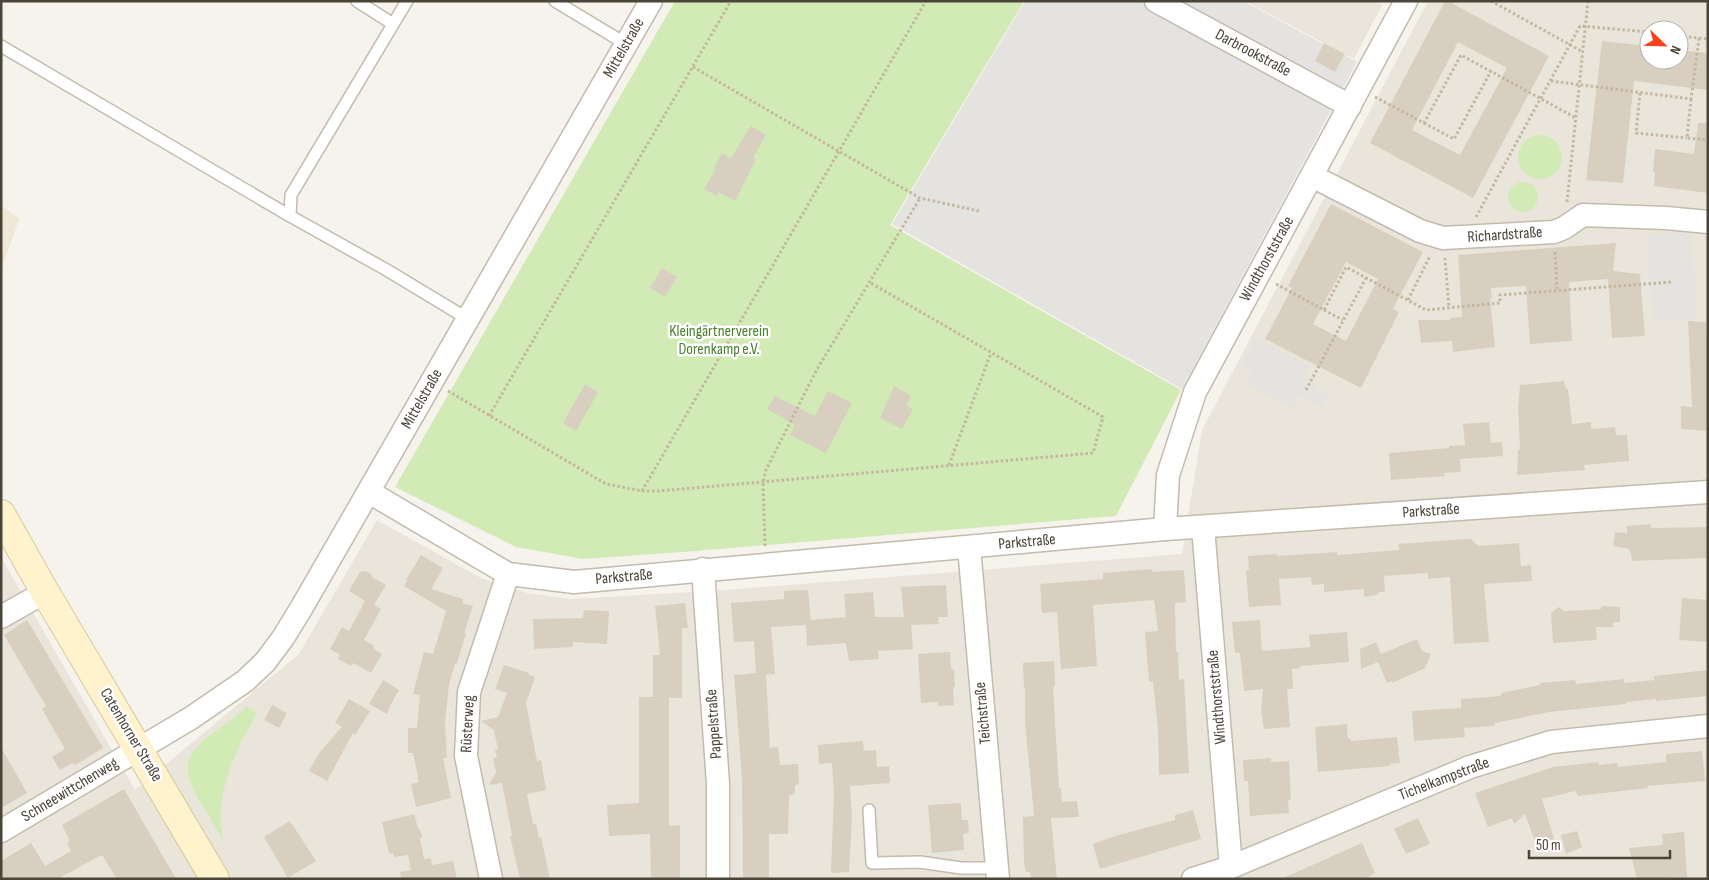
<svg xmlns="http://www.w3.org/2000/svg" width="1709" height="880" font-family="'Sofia Sans Condensed',sans-serif">
  <style>
    .residential { fill: #eae5da; fill-rule: evenodd }
    .education { fill: #efe8d6 }
    .green { fill: #d2eab5 }
    .parking { fill: #e5e3e0 }
    .building { fill: #d8cfc1; fill-rule: evenodd }
    .lines { fill: none; stroke-linecap: round; stroke-linejoin: round }
    .lane-casing { stroke: #c2bbae; stroke-width: 14 }
    .street-casing { stroke: #c2bbae; stroke-width: 25 }
    .secondary-casing { stroke: #d6c79b; stroke-width: 30 }
    .path { stroke: #c4b79f; stroke-width: 3; stroke-dasharray: 2.5 2.5; stroke-linecap: butt }
    .lane { stroke: #fff; stroke-width: 11 }
    .street { stroke: #fff; stroke-width: 22 }
    .secondary { stroke: #fff3cd; stroke-width: 28 }
    .labels { text-anchor: middle; dominant-baseline: central; stroke-width: 5; stroke-linejoin: round; paint-order: stroke }
    .street-label { font-size: 16px; fill: #4b4439; stroke: #fff }
    .park-label { font-size: 16px; fill: #4a7f2a; stroke: #fff }
  </style>
  <rect width="100%" height="100%" fill="#f6f3ec"/>
  <!-- residential -->
  <g class="residential">
    <polygon points="1245,1 1371,1 1382,5 1354,59"/>
    <path d="M 1428,1 L 1708,1 L 1708,879 L 1,879 L 1,557 L 135,790 L 299,654 L 377,520 L 481,578 L 527,593 L 572,599 L 725,590 L 1182,554 L 1202,430 ZM 1649,30 L 1679,30 L 1679,60 L 1649,60 Z"/>
  </g>
  <!-- education -->
  <polygon class="education" points="1,205 19,219 1,271"/>
  <!-- green -->
  <g class="green">
    <polygon points="675,1 1024,1 890,225 1181,390 1116,516 696,551 583,559 516,547 395,487"/>
    <circle cx="1540" cy="157" r="22"/>
    <circle cx="1523" cy="197" r="15"/>
    <path d="M 247,706 L 257,713 C 235,753 213,794 224,841 C 217,830 211,819 204,808 C 188,782 177,763 205,739 C 219,727 235,719 247,706 Z"/>
  </g>
  <!-- parking -->
  <g class="parking">
    <polygon points="1025,1 1243,1 1357,62 1182,389 892,224"/>
    <polygon points="1692,232 1697,319 1653,321 1646,234"/>
    <polygon points="1256,338 1310,366 1304,378 1318,385 1316,389 1329,396 1322,408 1298,396 1292,408 1246,384 1252,372 1241,365"/>
  </g>
  <!-- building -->
  <g class="building">
    <path d="M 1445,1 L 1448,1 L 1549,56 L 1473,198 L 1370,143 ZM 1458,42 L 1507,68 L 1460,155 L 1412,130 Z"/>
    <polygon points="1602,41 1649,46 1649,60 1679,60 1679,50 1708,53 1708,90 1634,81 1623,183 1586,180"/>
    <polygon points="1324,43 1345,54 1335,72 1315,61"/>
    <polygon points="1698,123 1708,123 1708,193 1654,186 1655,172 1653,172 1655,149 1694,154"/>
    <polygon points="751,126 766,135 753,158 756,159 735,201 719,192 717,196 704,189 716,169 714,168 722,153 731,158"/>
    <path d="M 1331,204 L 1423,252 L 1393,309 L 1399,312 L 1361,388 L 1265,339 L 1292,288 L 1288,286 ZM 1346,262 L 1378,279 L 1346,341 L 1313,324 Z"/>
    <polygon points="1616,243 1613,271 1640,274 1645,336 1612,338 1608,279 1569,282 1572,341 1530,344 1526,286 1491,288 1492,298 1490,298 1495,347 1453,352 1452,341 1421,343 1418,320 1450,320 1450,318 1462,317 1458,255"/>
    <polygon points="662,268 677,277 665,297 650,288"/>
    <polygon points="1688,321 1706,322 1708,352 1708,431 1681,429 1681,406 1692,407"/>
    <polygon points="1564,381 1566,389 1568,389 1572,424 1591,422 1591,429 1615,427 1616,435 1627,435 1629,461 1584,465 1585,470 1517,475 1518,450 1520,449 1518,408 1520,385"/>
    <polygon points="585,384 598,392 576,431 563,423"/>
    <polygon points="894,386 911,396 906,405 913,409 902,429 880,418"/>
    <polygon points="828,391 852,403 826,453 790,435 795,425 767,409 775,396 815,416"/>
    <polygon points="1489,422 1491,443 1502,442 1503,456 1460,459 1461,472 1444,473 1445,476 1391,480 1389,453 1449,448 1449,446 1465,445 1463,424"/>
    <polygon points="1650,524 1651,528 1708,527 1708,558 1632,561 1631,552 1629,552 1629,549 1613,546 1615,532 1627,533 1627,526"/>
    <polygon points="1465,539 1471,539 1478,546 1519,543 1521,566 1531,565 1532,581 1484,584 1489,642 1454,644 1450,577 1428,579 1428,573 1384,576 1385,592 1380,592 1377,595 1364,597 1364,589 1324,592 1324,584 1312,585 1311,577 1279,579 1281,605 1249,607 1246,571 1249,570 1248,556 1277,554 1277,556 1337,552 1337,555 1399,550 1399,544"/>
    <polygon points="421,555 443,568 431,589 463,599 462,603 473,606 464,633 466,633 457,663 455,664 449,684 445,722 447,758 443,758 451,798 416,807 411,784 419,782 413,753 408,753 408,728 417,728 420,695 413,694 424,652 433,654 446,611 404,586 407,581 411,582 406,580"/>
    <polygon points="1152,569 1152,572 1184,570 1186,602 1175,603 1176,652 1178,652 1179,680 1184,679 1189,773 1159,775 1158,729 1153,682 1149,682 1145,632 1158,631 1154,600 1093,605 1097,666 1061,669 1057,612 1042,613 1040,584 1103,579 1103,573"/>
    <polygon points="366,571 371,574 372,577 386,585 374,605 381,609 364,640 373,645 374,649 382,654 371,673 353,663 351,666 338,659 340,655 330,649 342,627 349,631 365,601 349,591 360,572"/>
    <polygon points="946,585 948,617 938,617 939,624 911,625 913,649 878,651 879,659 849,661 846,643 807,646 806,625 771,627 775,674 766,675 770,748 778,747 780,765 798,764 799,784 795,785 795,794 789,795 788,834 769,834 769,879 743,879 742,779 734,675 756,673 754,641 734,642 731,603 784,599 784,591 808,590 811,620 846,617 844,594 873,592 875,617 904,617 901,587"/>
    <polygon points="1682,598 1708,600 1708,642 1679,640"/>
    <polygon points="685,603 688,628 682,628 682,698 669,698 669,826 680,825 680,879 651,879 650,834 609,836 607,805 639,803 639,697 653,697 653,655 660,655 655,606"/>
    <polygon points="1601,606 1620,607 1620,622 1613,622 1613,627 1596,627 1597,640 1553,643 1551,613 1559,607 1564,611 1601,609"/>
    <polygon points="584,610 609,611 607,644 573,642 573,647 534,649 533,619 583,618"/>
    <polygon points="27,620 103,748 75,765 73,763 60,770 52,757 65,749 42,709 46,706 4,635"/>
    <polygon points="1260,620 1262,651 1310,647 1309,635 1347,632 1349,662 1300,666 1300,668 1292,669 1293,689 1287,689 1290,727 1264,729 1261,711 1263,689 1244,691 1240,653 1235,653 1232,622"/>
    <polygon points="1417,639 1422,651 1431,654 1425,668 1392,683 1392,681 1387,683 1378,662 1361,669 1360,649 1376,642 1381,654"/>
    <polygon points="950,652 951,669 954,669 955,687 953,687 954,705 938,706 938,702 921,703 918,654"/>
    <polygon points="1054,661 1055,686 1053,687 1059,788 1061,788 1062,802 1077,801 1079,817 1051,818 1057,879 1031,879 1030,872 1026,872 1024,863 1023,817 1034,816 1025,722 1025,688 1024,688 1023,663"/>
    <polygon points="504,665 529,673 529,675 535,677 526,703 537,761 541,760 546,790 527,794 533,824 536,824 539,838 541,837 550,879 520,879 510,836 512,835 502,783 489,785 496,772 493,758 497,758 495,750 498,750 494,730 481,721 498,717 507,693 495,689"/>
    <polygon points="1708,670 1708,696 1656,701 1656,699 1626,702 1626,704 1549,712 1495,723 1495,726 1464,728 1465,737 1414,741 1412,711 1461,708 1461,699 1501,696 1501,693 1540,685 1540,683 1575,680 1576,684 1624,679 1624,683 1654,680 1654,676"/>
    <polygon points="383,680 399,690 391,704 387,714 369,704"/>
    <polygon points="349,699 370,711 355,735 353,733 327,781 309,771 319,753 342,727 335,723"/>
    <polygon points="272,705 287,713 279,728 264,720"/>
    <polygon points="1347,724 1348,739 1351,739 1351,741 1397,737 1400,763 1389,764 1390,766 1318,772 1315,727"/>
    <polygon points="863,741 864,751 876,750 877,767 889,766 890,783 850,786 852,816 849,872 831,873 834,795 832,763 819,764 818,745"/>
    <polygon points="1,747 27,793 1,808"/>
    <polygon points="1702,751 1705,781 1647,786 1648,788 1578,796 1575,791 1542,799 1554,839 1536,844 1525,814 1514,824 1512,818 1488,827 1475,793 1553,767 1599,762 1599,765 1618,763 1618,767 1666,762 1666,754"/>
    <polygon points="1271,758 1271,762 1289,761 1291,800 1288,800 1289,813 1250,816 1248,781 1244,781 1243,760"/>
    <polygon points="124,789 176,879 117,879 102,855 57,879 1,879 1,861 31,843 45,866 71,851 67,843 70,841 62,825"/>
    <polygon points="961,803 962,820 968,820 969,833 963,834 964,850 932,853 928,805"/>
    <polygon points="1193,810 1201,839 1100,869 1093,844 1115,836 1175,820 1175,815"/>
    <polygon points="414,814 418,828 420,830 422,836 420,839 424,859 431,858 432,865 453,861 457,879 401,879 400,872 411,870 408,855 394,857 393,853 389,854 382,822"/>
    <polygon points="1418,818 1430,844 1406,854 1394,829"/>
    <polygon points="290,821 316,861 288,878 264,837"/>
    <polygon points="1577,831 1582,847 1566,854 1561,835"/>
    <polygon points="1684,832 1687,877 1637,879 1629,848 1663,845 1662,834"/>
    <polygon points="1362,843 1375,873 1364,879 1281,879"/>
  </g>
  <g class="lines">
    <defs>
      <g id="lane">
        <polyline points="357,1 393,24"/>
        <polyline points="407,1 291,195 290,216 385,269 468,319"/>
        <polyline points="555,1 626,44"/>
        <polyline points="1,46 290,216"/>
        <polyline points="869,810 872,863 920,862 961,868 997,868"/>
      </g>
      <g id="street">
        <polyline points="1156,1 1350,106"/>
        <polyline points="1312,176 1420,231 1443,238 1554,232 1564,228 1583,215 1666,218 1708,222"/>
        <polyline points="369,492 508,574 574,582 1165,529 1708,492"/>
        <polyline points="1203,527 1231,867"/>
        <polyline points="1165,529 1168,475 1195,392 1406,1"/>
        <polyline points="969,547 998,879"/>
        <polyline points="703,569 718,784 718,879"/>
        <polyline points="1,617 45,592"/>
        <polyline points="1,831 191,718 245,681 265,662 283,638 302,607 651,1"/>
        <polyline points="491,879 466,756 469,692 508,574"/>
        <polyline points="1193,879 1231,867 1470,767 1551,742 1708,726"/>
      </g>
      <polyline id="secondary" points="1,514 45,592 215,879"/>
    </defs>
    <!-- lane casing -->
    <use href="#lane" class="lane-casing"/>
    <!-- street casing -->
    <use href="#street" class="street-casing"/>
    <!-- secondary casing -->
    <use href="#secondary" class="secondary-casing"/>
    <!-- path -->
    <g class="path">
      <polyline points="1491,1 1583,52"/>
      <polyline points="1679,36 1708,39"/>
      <polyline points="693,67 920,198 979,211"/>
      <polyline points="1551,81 1691,99 1699,38"/>
      <polyline points="1640,93 1636,133 1687,138"/>
      <polyline points="1375,97 1424,123 1461,55 1576,118"/>
      <polyline points="1691,99 1687,138 1708,140"/>
      <polyline points="1424,123 1454,139 1491,71"/>
      <polyline points="1567,202 1588,1"/>
      <polyline points="1476,217 1580,26 1649,32"/>
      <polyline points="1555,252 1557,289"/>
      <polyline points="1445,258 1449,308"/>
      <polyline points="1276,284 1324,310 1346,267 1426,310 1500,303 1500,295 1671,282"/>
      <polyline points="1408,300 1430,256"/>
      <polyline points="1324,310 1343,320"/>
      <polyline points="1306,390 1366,278"/>
      <polyline points="448,391 606,484 642,491 659,491 1093,453 1103,417 869,282"/>
      <polyline points="489,416 731,1"/>
      <polyline points="949,465 991,353"/>
      <polyline points="642,491 926,1"/>
      <polyline points="765,546 763,482 766,470 816,371 920,198"/>
    </g>
    <!-- lane -->
    <use href="#lane" class="lane"/>
    <!-- street -->
    <use href="#street" class="street"/>
    <!-- secondary -->
    <use href="#secondary" class="secondary"/>
  </g>
  <g class="labels">
    <!-- street labels -->
    <g class="street-label">
      <text transform="translate(624 48) rotate(-60)">Mittelstraße</text>
      <text transform="translate(1253 53) rotate(28)">Darbrookstraße</text>
      <text transform="translate(1505 235) rotate(-4)">Richardstraße</text>
      <text transform="translate(1267 259) rotate(-61)">Windthorststraße</text>
      <text transform="translate(422 399) rotate(-60)">Mittelstraße</text>
      <text transform="translate(1431 511) rotate(-4)">Parkstraße</text>
      <text transform="translate(1027 542) rotate(-5)">Parkstraße</text>
      <text transform="translate(624 577) rotate(-5)">Parkstraße</text>
      <text transform="translate(1217 697) rotate(-95)">Windthorststraße</text>
      <text transform="translate(983 713) rotate(-95)">Teichstraße</text>
      <text transform="translate(468 724) rotate(-87)">Rüsterweg</text>
      <text transform="translate(714 724) rotate(-94)">Pappelstraße</text>
      <text transform="translate(131 735) rotate(59)">Catenhorner Straße</text>
      <text transform="translate(1444 779) rotate(-21)">Tichelkampstraße</text>
      <text transform="translate(70 790) rotate(-31)">Schneewittchenweg</text>
    </g>
    <!-- park labels -->
    <g class="park-label">
      <text x="719" y="331">Kleingärtnerverein<tspan x="719" dy="18">Dorenkamp e.V.</tspan></text>
    </g>
  </g>
  <!-- border -->
  <rect width="1709" height="880" fill="none" stroke="#4b4439" stroke-width="5"/>
  <!-- north arrow -->
  <g transform="translate(1664 45) rotate(113)"><circle r="24" fill="#ffffff" stroke="#b7b4b0"/>
  <path d="M0-4L9 19L0 12L-9 19Z" fill="#fc3f1d"/>
  <text y="-8" font-size="14" font-weight="bold" text-anchor="middle" fill="#4b4439">N</text>
  </g>
  <!-- scale -->
  <path d="M1529 850v8h141v-8" fill="none" stroke="#4b4439" stroke-width="2.5"/>
  <text x="1536" y="850" font-size="15" fill="#4b4439" stroke="#ffffff" stroke-width="4" paint-order="stroke">50 m</text>
</svg>
